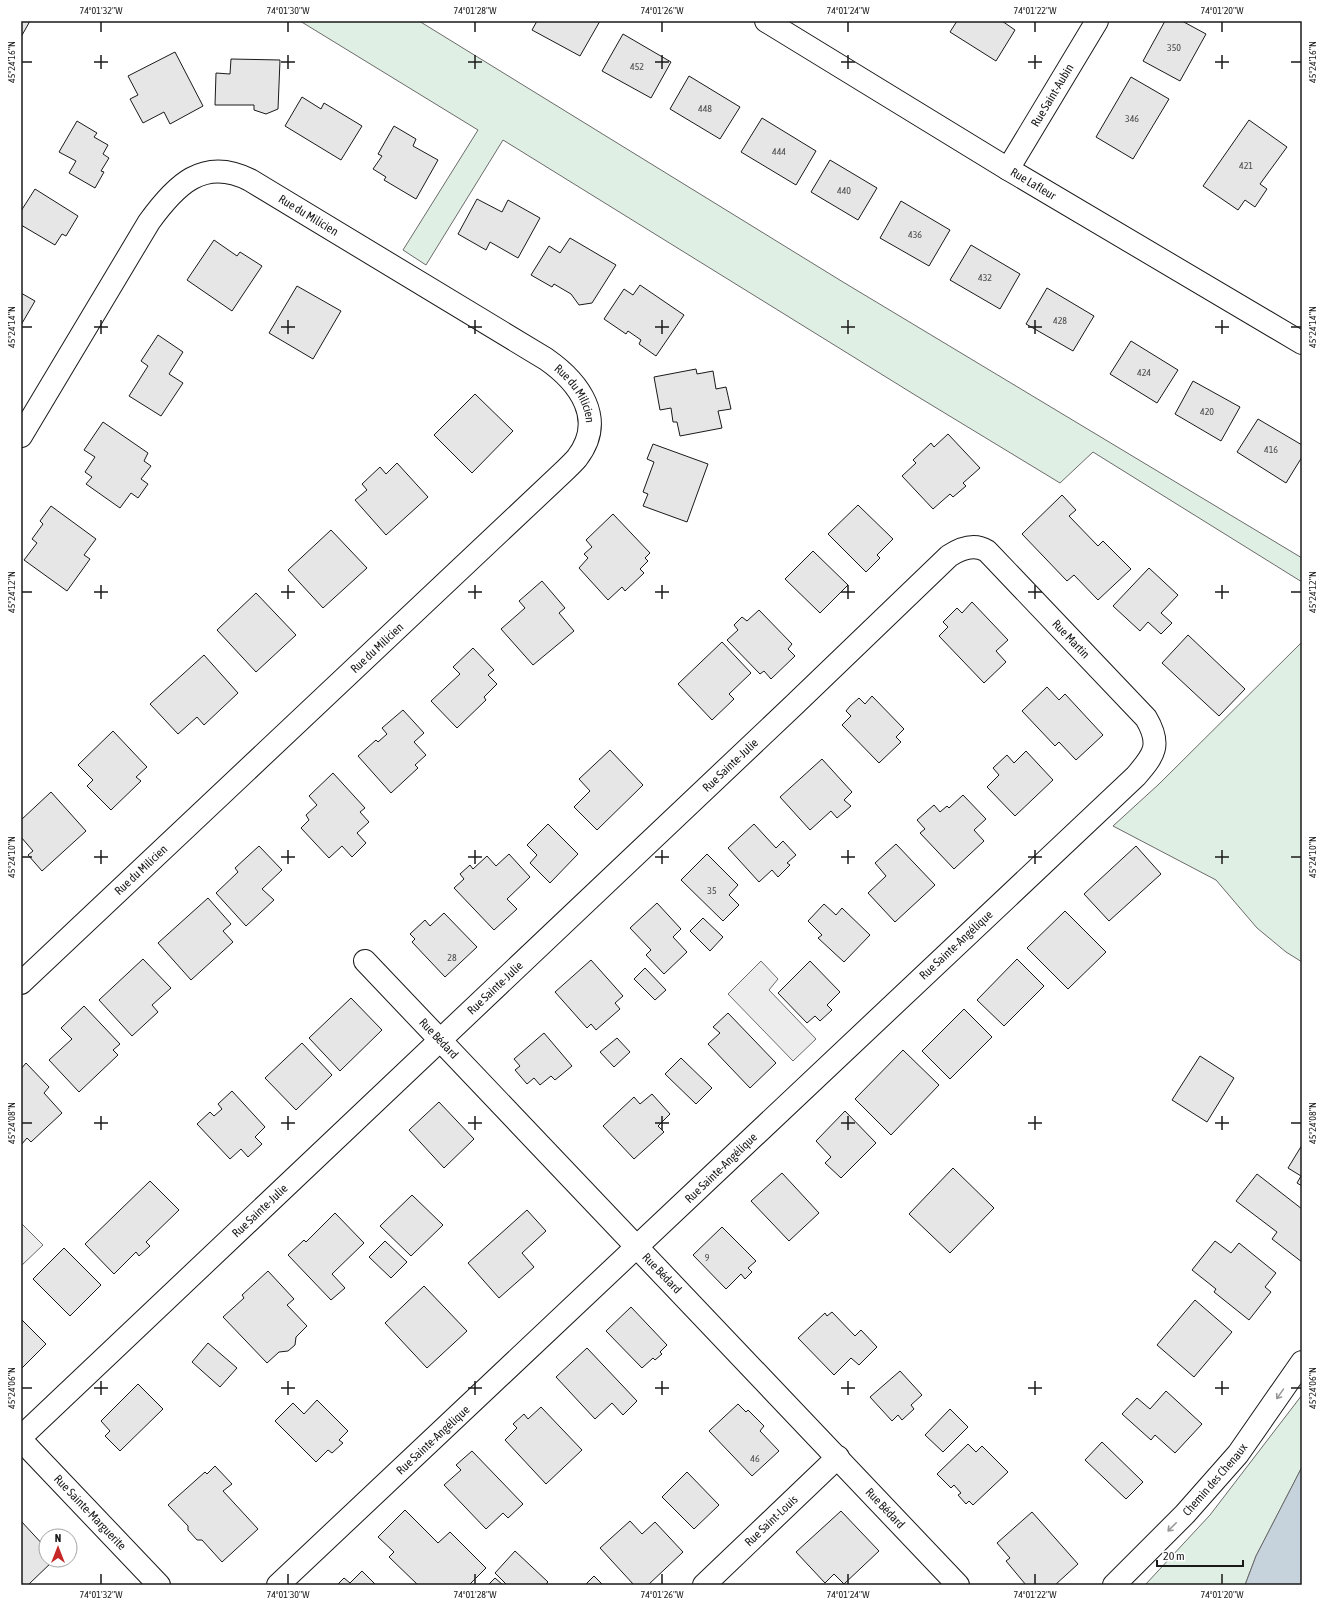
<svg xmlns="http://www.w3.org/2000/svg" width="1323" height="1606" font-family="'Asap Condensed',sans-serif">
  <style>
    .green { fill: #e0efe3; stroke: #6a6a6a }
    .parking { fill: #ededed; stroke: #6a6a6a }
    .water { fill: #c6d2dc; stroke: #6a6a6a }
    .building { fill: #e6e6e6; stroke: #1a1a1a }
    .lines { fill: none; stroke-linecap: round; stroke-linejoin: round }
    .minor-casing { stroke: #1a1a1a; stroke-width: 24 }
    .tertiary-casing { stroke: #1a1a1a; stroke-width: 24 }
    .minor { stroke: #fff; stroke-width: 22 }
    .tertiary { stroke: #fff; stroke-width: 22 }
    .oneway { stroke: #989898 }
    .ticks { fill: none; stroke: #1a1a1a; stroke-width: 1.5 }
    .labels { text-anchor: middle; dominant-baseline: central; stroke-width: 3; stroke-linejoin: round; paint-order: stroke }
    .number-label { font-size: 10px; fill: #4d4d4d }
    .street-label { font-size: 12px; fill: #1a1a1a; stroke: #fff }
    .neatline { fill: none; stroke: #1a1a1a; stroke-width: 1.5 }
    .ticks-label { font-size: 10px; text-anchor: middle; fill: #1a1a1a }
  </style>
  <rect width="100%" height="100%" fill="#fff"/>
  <!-- green -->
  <g class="green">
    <polygon points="300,21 419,21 843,282 1302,558 1302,582 1093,452 1060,483 915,395 503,140 426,265 403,250 478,130"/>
    <polygon points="1302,642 1302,962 1286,952 1257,928 1216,880 1113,826 1159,784"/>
    <polygon points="1302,1395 1302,1467 1256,1556 1245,1585 1145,1585 1210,1515"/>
  </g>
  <!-- parking -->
  <g class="parking">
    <polygon points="761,961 778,979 769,990 816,1039 793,1061 728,994"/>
    <polygon points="21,1223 43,1245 21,1266"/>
  </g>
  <!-- water -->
  <polygon class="water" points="1302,1467 1302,1585 1245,1585 1256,1556"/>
  <!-- building -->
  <g class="building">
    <polygon points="21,21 30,21 21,37"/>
    <polygon points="537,21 600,21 580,56 532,30"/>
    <polygon points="957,21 1002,21 1015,30 996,61 950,32"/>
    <polygon points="1165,21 1182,21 1206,34 1180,81 1143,61"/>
    <polygon points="623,34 671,62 651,98 602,71"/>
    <polygon points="175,52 203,106 170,124 164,112 143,123 130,99 138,95 128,76"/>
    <polygon points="231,59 280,60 278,109 266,114 254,110 254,105 215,105 216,73 230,74"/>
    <polygon points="689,76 740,107 720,139 670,109"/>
    <polygon points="1131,77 1169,99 1133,159 1096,137"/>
    <polygon points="302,97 321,109 324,103 362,126 341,160 285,126"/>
    <polygon points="762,118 816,151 796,185 741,152"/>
    <polygon points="1249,120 1287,147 1260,184 1267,189 1255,207 1245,200 1238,210 1203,186"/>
    <polygon points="77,121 97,133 94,137 108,145 103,154 109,158 101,171 104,172 95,188 69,173 76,161 59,152"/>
    <polygon points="394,126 416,139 413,146 438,160 416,199 384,180 386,177 373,169 382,156 378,154"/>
    <polygon points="830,160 877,188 858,220 811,192"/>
    <polygon points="35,189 78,216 66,236 62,234 55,245 21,225 21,211"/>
    <polygon points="477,199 502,212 508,200 540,218 518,258 490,242 486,250 458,234"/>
    <polygon points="901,201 950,230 929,266 880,238"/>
    <polygon points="570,238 616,265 592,303 579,305 571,294 554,284 552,287 531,275 549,246 560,253"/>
    <polygon points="214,240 237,256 240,252 262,266 232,311 187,280"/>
    <polygon points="971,245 1020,274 1000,309 950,280"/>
    <polygon points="640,285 684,315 656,356 639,344 641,340 628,331 626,334 604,319 624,289 633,295"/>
    <polygon points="297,286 341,311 313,359 269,333"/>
    <polygon points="1047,288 1094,316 1073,351 1026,324"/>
    <polygon points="21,293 35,301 21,325"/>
    <polygon points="158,335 183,352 169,374 183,383 161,416 129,396 148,366 141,361"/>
    <polygon points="1131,341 1178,370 1157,403 1110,374"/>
    <polygon points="696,369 697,374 713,371 716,389 726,387 731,409 718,411 722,428 680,436 677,422 673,422 671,408 660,410 654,377"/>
    <polygon points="1193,381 1240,407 1221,441 1175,414"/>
    <polygon points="475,394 513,431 472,473 434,435"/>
    <polygon points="1258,419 1302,445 1302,457 1286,483 1237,452"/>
    <polygon points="103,422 148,453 144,461 151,466 141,479 148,484 138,498 131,493 120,508 86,484 92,477 85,472 95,457 84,450"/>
    <polygon points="948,434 980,468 963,483 966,486 953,497 950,494 933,509 902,476 916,463 913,460 931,443 934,447"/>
    <polygon points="653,444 708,464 687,522 643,506 648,494 643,492 654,462 647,459"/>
    <polygon points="397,463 428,497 386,535 355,500 367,490 362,484 380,467 386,474"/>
    <polygon points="1062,495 1076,510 1069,516 1098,546 1103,541 1131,569 1098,600 1074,575 1067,581 1022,534"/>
    <polygon points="858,505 893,539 877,555 880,558 866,572 828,534"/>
    <polygon points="51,506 96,539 84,555 90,559 67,591 24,560 37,543 32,539 43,524 40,521"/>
    <polygon points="613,514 650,553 645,558 648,561 640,569 644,573 625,591 622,587 608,600 579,568 588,558 584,554 592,547 586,540"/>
    <polygon points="331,530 367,568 323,608 288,570"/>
    <polygon points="813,551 848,585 820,613 785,579"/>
    <polygon points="1149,568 1178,595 1161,613 1172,623 1161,634 1148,622 1140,631 1113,606"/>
    <polygon points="542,581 565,608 559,613 574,631 533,665 501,629 525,608 519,601"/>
    <polygon points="256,593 296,635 256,672 217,630"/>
    <polygon points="972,602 1008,640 996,651 1006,662 984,683 939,636 948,627 943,622 957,608 962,613"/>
    <polygon points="759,610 792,644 788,649 795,656 771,679 764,671 760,674 727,640 738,630 734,625 742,617 747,621"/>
    <polygon points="1188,635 1245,689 1219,716 1162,663"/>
    <polygon points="722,642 751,673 729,694 734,699 712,720 678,684"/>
    <polygon points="473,648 494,670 488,675 497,684 484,697 486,700 457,728 431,701 460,674 453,667"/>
    <polygon points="204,655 238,693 204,725 197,717 178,734 150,704"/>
    <polygon points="1047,687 1059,700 1065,694 1103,735 1076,760 1059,742 1055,746 1022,711"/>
    <polygon points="872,696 904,729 896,737 901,742 879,763 842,725 851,716 846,711 850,706 859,698 865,704"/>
    <polygon points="403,710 424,733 414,742 426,755 415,765 418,768 391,793 358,756 376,740 378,742 387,734 382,728"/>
    <polygon points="113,731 147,767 136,777 141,781 111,810 87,786 93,780 78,765"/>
    <polygon points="610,750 643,785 597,830 574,807 590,791 579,779"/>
    <polygon points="1026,751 1053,780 1015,816 987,787 999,775 993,768 1007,755 1014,763"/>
    <polygon points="822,759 852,792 844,800 851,806 837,818 831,811 810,830 780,797"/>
    <polygon points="333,773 365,808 360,812 369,822 357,833 366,843 352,857 342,846 329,858 301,828 309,820 306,815 317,805 309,796"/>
    <polygon points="51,792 86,831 42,871 28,855 33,851 21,837 21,820"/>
    <polygon points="963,795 986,819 974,830 984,841 954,869 920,833 925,829 917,820 934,805 940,812 947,806 949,808"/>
    <polygon points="548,824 578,854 550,883 530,863 537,855 527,845"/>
    <polygon points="754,824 776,848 783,841 796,855 787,863 790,865 778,877 772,870 759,882 728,848"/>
    <polygon points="896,844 935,885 895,922 868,893 886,876 875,863"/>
    <polygon points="259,846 282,870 262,889 274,900 246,926 216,893 238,872 235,868"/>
    <polygon points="1136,846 1161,874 1109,921 1084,894"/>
    <polygon points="509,854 530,877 507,899 517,909 494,930 454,888 464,879 460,874 470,865 473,869 487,856 496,866"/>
    <polygon points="707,854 738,885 729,895 739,905 723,921 681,880"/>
    <polygon points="208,898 231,924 223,931 233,942 191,980 158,943"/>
    <polygon points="657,903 681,929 673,937 687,952 664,974 646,955 651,950 630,928"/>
    <polygon points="824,904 836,915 842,908 870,935 844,962 818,938 822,935 808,921"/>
    <polygon points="1065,911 1106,952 1068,989 1027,948"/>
    <polygon points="444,913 477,947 445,977 412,942 415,939 410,934 425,920 430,926"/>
    <polygon points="703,918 723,937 710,951 690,931"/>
    <polygon points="143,959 171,988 152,1005 158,1012 132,1036 99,1000"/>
    <polygon points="1017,959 1044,986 1004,1026 977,1000"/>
    <polygon points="591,960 623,996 615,1003 620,1009 596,1030 591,1024 587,1028 555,992"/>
    <polygon points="810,961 840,992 827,1005 832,1010 820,1021 815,1016 807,1023 778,993"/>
    <polygon points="645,968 666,990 655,1000 634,979"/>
    <polygon points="351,998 382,1030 340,1071 309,1038"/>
    <polygon points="84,1006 120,1044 113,1050 118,1055 79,1092 49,1060 72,1039 61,1028"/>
    <polygon points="964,1009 992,1037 950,1079 922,1051"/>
    <polygon points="728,1013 776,1063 750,1088 708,1044 720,1033 713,1027"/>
    <polygon points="544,1033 572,1066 555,1080 551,1076 540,1085 534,1078 527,1084 515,1070 520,1066 514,1059"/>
    <polygon points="617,1038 630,1052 614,1067 600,1052"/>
    <polygon points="302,1043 332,1075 296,1110 265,1078"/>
    <polygon points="903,1050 939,1085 891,1135 855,1099"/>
    <polygon points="1200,1056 1234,1078 1207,1122 1172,1100"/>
    <polygon points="681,1058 712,1088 696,1104 665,1074"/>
    <polygon points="26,1063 49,1087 44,1093 62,1113 31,1142 27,1138 21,1145 21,1069"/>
    <polygon points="232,1091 265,1127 255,1137 262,1144 248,1157 241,1149 230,1159 197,1124 210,1112 214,1116 222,1109 218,1104"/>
    <polygon points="652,1094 670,1114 658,1126 664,1132 634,1159 603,1126 634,1097 640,1104"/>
    <polygon points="439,1102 474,1139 444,1168 409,1130"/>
    <polygon points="845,1111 876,1143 841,1178 825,1163 831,1157 816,1141"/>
    <polygon points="1302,1145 1302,1186 1297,1183 1301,1176 1288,1168"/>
    <polygon points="953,1168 994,1208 950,1253 909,1214"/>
    <polygon points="782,1173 819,1213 789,1241 751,1201"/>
    <polygon points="1257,1174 1302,1209 1302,1262 1272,1239 1277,1232 1236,1201"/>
    <polygon points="150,1181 179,1210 146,1242 150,1246 139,1256 136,1252 114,1274 85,1244"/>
    <polygon points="412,1195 443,1225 411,1256 380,1226"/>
    <polygon points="527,1210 546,1231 522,1253 534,1267 499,1298 468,1263"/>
    <polygon points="335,1213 364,1243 332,1274 345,1288 331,1300 288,1255 304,1240 306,1242"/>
    <polygon points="722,1227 756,1261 748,1268 752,1272 745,1279 741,1274 726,1289 693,1255"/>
    <polygon points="385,1241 407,1262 391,1278 369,1257"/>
    <polygon points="1215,1241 1231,1253 1239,1243 1276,1273 1265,1287 1271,1292 1249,1320 1214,1292 1216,1289 1192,1270"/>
    <polygon points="64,1248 101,1285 70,1316 33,1279"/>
    <polygon points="268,1271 294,1299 287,1305 307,1326 296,1337 295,1345 288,1351 279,1352 267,1363 223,1317 244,1298 242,1295"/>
    <polygon points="424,1286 467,1331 427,1368 385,1323"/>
    <polygon points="1195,1300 1232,1332 1194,1377 1157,1345"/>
    <polygon points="631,1307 667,1345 660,1352 662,1354 655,1360 653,1358 642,1368 606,1331"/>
    <polygon points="832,1312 855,1336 861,1330 877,1347 859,1365 851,1358 834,1375 798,1338 825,1313 827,1316"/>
    <polygon points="21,1319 46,1344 21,1369"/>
    <polygon points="208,1343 237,1368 220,1387 192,1362"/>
    <polygon points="587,1348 637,1401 623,1415 612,1403 595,1419 556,1377"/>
    <polygon points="900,1371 922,1395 911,1405 914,1409 902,1420 898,1415 892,1421 870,1397"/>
    <polygon points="138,1384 163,1409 120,1451 105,1436 110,1431 101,1421"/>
    <polygon points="1166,1391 1202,1424 1175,1453 1155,1435 1151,1440 1122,1414 1137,1398 1150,1409"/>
    <polygon points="317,1400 348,1431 339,1440 343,1443 332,1453 328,1450 316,1462 275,1421 293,1403 304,1414"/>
    <polygon points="738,1404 746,1412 748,1410 764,1426 760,1431 779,1451 752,1476 709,1431"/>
    <polygon points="541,1407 582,1450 546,1484 505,1440 517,1428 513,1424 524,1414 528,1419"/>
    <polygon points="950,1409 968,1427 943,1452 925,1435"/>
    <polygon points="1102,1442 1143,1482 1126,1499 1085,1460"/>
    <polygon points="968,1444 976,1452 982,1446 1008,1472 973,1505 969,1501 966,1504 958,1495 961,1493 954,1485 951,1488 937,1474"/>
    <polygon points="472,1451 523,1504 508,1518 503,1513 486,1529 444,1485 461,1470 456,1465"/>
    <polygon points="215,1466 232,1484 223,1491 258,1529 222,1562 202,1540 197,1540 188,1530 188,1526 168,1505 205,1472 207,1474"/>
    <polygon points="687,1472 719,1505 694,1529 662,1497"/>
    <polygon points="405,1510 438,1543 450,1532 486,1568 469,1585 418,1585 389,1557 394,1552 378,1537"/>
    <polygon points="841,1511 879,1551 844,1584 834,1574 825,1583 796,1552"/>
    <polygon points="1032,1512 1078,1564 1055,1585 1026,1585 1006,1561 1010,1558 997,1543"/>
    <polygon points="21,1521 46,1548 46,1560 54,1560 28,1585 21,1584"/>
    <polygon points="630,1521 642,1534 655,1522 683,1552 648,1585 634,1585 600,1548"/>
    <polygon points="515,1551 548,1582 545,1585 507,1585 495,1573"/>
    <polygon points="362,1571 376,1585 337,1585 344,1578 350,1583"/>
    <polygon points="594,1576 603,1585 585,1585"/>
    <polygon points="495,1578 503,1585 488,1585"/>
  </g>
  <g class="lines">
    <defs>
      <g id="minor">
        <path id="s1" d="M 1008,169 L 1097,21"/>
        <path id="s2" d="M 21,436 L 149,222 C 175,186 203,156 250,180 L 546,359 C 579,382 607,419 577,458 C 572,464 565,470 560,475 L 21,983"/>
        <path id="s3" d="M 365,961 L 958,1585"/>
        <path id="s4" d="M 21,1437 L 794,705 L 949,556 C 961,548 974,543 987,551 L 1146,718 C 1162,745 1154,755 1136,776 L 278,1585"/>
        <path id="s5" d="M 21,1440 L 159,1585"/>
        <path id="s6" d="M 704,1585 L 838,1457"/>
      </g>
      <g id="tertiary">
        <path id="s7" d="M 766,21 L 1008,169 L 1302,343"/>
        <path id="s8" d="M 1114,1585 L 1185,1514 L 1238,1454 L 1302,1362"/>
      </g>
    </defs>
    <!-- minor casing -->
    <use href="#minor" class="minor-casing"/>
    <!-- tertiary casing -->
    <use href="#tertiary" class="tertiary-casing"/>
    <!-- minor -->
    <use href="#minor" class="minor"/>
    <!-- tertiary -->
    <use href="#tertiary" class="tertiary"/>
  </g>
  <!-- one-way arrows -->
  <defs><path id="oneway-shaft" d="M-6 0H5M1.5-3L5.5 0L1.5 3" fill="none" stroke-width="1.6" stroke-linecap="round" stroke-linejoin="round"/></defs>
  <g class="oneway">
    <use href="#oneway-shaft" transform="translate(1280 1394) rotate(125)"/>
    <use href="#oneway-shaft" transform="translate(1172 1527) rotate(135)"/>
  </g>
  <!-- ticks -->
  <path class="ticks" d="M 101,22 L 101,32M 288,22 L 288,32M 475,22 L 475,32M 662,22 L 662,32M 848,22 L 848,32M 1035,22 L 1035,32M 1222,22 L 1222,32M 101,55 L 101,69M 288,55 L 288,69M 475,55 L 475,69M 662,55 L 662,69M 848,55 L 848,69M 1035,55 L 1035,69M 1222,55 L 1222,69M 22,62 L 32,62M 94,62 L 108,62M 281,62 L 295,62M 468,62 L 482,62M 655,62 L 669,62M 841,62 L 855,62M 1028,62 L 1042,62M 1215,62 L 1229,62M 1291,62 L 1301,62M 101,320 L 101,334M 288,320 L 288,334M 475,320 L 475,334M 662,320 L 662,334M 848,320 L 848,334M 1035,320 L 1035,334M 1222,320 L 1222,334M 22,327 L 32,327M 94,327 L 108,327M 281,327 L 295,327M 468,327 L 482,327M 655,327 L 669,327M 841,327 L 855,327M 1028,327 L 1042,327M 1215,327 L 1229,327M 1291,327 L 1301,327M 101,585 L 101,599M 288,585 L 288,599M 475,585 L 475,599M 662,585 L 662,599M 848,585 L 848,599M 1035,585 L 1035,599M 1222,585 L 1222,599M 22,592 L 32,592M 94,592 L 108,592M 281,592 L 295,592M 468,592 L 482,592M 655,592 L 669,592M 841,592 L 855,592M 1028,592 L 1042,592M 1215,592 L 1229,592M 1291,592 L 1301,592M 101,850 L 101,864M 288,850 L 288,864M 475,850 L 475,864M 662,850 L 662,864M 848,850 L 848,864M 1035,850 L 1035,864M 1222,850 L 1222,864M 22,857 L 32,857M 94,857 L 108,857M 281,857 L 295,857M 468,857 L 482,857M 655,857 L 669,857M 841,857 L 855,857M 1028,857 L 1042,857M 1215,857 L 1229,857M 1291,857 L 1301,857M 101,1116 L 101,1130M 288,1116 L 288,1130M 475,1116 L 475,1130M 662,1116 L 662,1130M 848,1116 L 848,1130M 1035,1116 L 1035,1130M 1222,1116 L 1222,1130M 22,1123 L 32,1123M 94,1123 L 108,1123M 281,1123 L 295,1123M 468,1123 L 482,1123M 655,1123 L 669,1123M 841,1123 L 855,1123M 1028,1123 L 1042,1123M 1215,1123 L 1229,1123M 1291,1123 L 1301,1123M 101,1381 L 101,1395M 288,1381 L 288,1395M 475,1381 L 475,1395M 662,1381 L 662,1395M 848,1381 L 848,1395M 1035,1381 L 1035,1395M 1222,1381 L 1222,1395M 22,1388 L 32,1388M 94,1388 L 108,1388M 281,1388 L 295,1388M 468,1388 L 482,1388M 655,1388 L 669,1388M 841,1388 L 855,1388M 1028,1388 L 1042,1388M 1215,1388 L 1229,1388M 1291,1388 L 1301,1388M 101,1574 L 101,1584M 288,1574 L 288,1584M 475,1574 L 475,1584M 662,1574 L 662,1584M 848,1574 L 848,1584M 1035,1574 L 1035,1584M 1222,1574 L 1222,1584"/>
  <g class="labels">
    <!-- number labels -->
    <g class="number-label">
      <text x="1174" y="47">350</text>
      <text x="637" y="66">452</text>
      <text x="705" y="108">448</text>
      <text x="1132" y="118">346</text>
      <text x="779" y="151">444</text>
      <text x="1246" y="165">421</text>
      <text x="844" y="190">440</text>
      <text x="915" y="234">436</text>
      <text x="985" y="277">432</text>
      <text x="1060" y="320">428</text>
      <text x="1144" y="372">424</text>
      <text x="1207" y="411">420</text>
      <text x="1271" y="449">416</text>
      <text x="712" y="890">35</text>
      <text x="452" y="957">28</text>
      <text x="707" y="1257">9</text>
      <text x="755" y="1458">46</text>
    </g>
    <!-- street labels -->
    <g class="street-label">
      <text stroke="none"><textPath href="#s1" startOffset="86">Rue Saint-Aubin</textPath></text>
      <text stroke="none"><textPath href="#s7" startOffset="313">Rue Lafleur</textPath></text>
      <text stroke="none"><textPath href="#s2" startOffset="440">Rue du Milicien</textPath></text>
      <text stroke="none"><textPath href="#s2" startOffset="764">Rue du Milicien</textPath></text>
      <text stroke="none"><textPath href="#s4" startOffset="1442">Rue Martin</textPath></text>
      <text transform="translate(377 648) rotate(-43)">Rue du Milicien</text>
      <text stroke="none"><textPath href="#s4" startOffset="977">Rue Sainte-Julie</textPath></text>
      <text transform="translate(141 870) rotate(-43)">Rue du Milicien</text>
      <text transform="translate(956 945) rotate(-43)">Rue Sainte-Angélique</text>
      <text stroke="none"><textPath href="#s4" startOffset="653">Rue Sainte-Julie</textPath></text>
      <text stroke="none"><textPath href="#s3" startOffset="107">Rue Bédard</textPath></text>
      <text transform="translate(721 1168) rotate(-44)">Rue Sainte-Angélique</text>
      <text stroke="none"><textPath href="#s4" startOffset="329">Rue Sainte-Julie</textPath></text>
      <text stroke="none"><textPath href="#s3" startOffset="431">Rue Bédard</textPath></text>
      <text transform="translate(433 1440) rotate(-43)">Rue Sainte-Angélique</text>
      <text stroke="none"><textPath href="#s8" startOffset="146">Chemin des Chenaux</textPath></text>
      <text stroke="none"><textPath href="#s3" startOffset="755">Rue Bédard</textPath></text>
      <text stroke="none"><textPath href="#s5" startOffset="100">Rue Sainte-Marguerite</textPath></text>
      <text stroke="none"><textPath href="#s6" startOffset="93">Rue Saint-Louis</textPath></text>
    </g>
  </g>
  <!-- border -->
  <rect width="1323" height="1606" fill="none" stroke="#ffffff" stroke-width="44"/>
  <!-- north arrow -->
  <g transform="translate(58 1548)"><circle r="19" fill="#ffffff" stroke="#a3a3a3"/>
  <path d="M0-3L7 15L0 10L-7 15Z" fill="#c62828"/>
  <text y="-6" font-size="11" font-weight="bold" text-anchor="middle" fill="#1a1a1a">N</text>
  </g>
  <!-- scale -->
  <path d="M1157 1560v6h86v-6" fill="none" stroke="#1a1a1a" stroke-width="2"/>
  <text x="1163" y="1560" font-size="12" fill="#1a1a1a" stroke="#ffffff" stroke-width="3" paint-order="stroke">20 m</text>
  <rect x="22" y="22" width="1279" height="1562" class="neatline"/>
  <g class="ticks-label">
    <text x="101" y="14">74°01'32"W</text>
    <text x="288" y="14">74°01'30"W</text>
    <text x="475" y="14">74°01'28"W</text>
    <text x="662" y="14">74°01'26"W</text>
    <text x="848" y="14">74°01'24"W</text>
    <text x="1035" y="14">74°01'22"W</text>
    <text x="1222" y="14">74°01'20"W</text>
    <text transform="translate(11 62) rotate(-90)" y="4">45°24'16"N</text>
    <text transform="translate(1312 62) rotate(-90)" y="4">45°24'16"N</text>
    <text transform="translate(11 327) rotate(-90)" y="4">45°24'14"N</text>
    <text transform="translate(1312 327) rotate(-90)" y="4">45°24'14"N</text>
    <text transform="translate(11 592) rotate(-90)" y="4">45°24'12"N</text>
    <text transform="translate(1312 592) rotate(-90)" y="4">45°24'12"N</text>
    <text transform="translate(11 857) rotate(-90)" y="4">45°24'10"N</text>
    <text transform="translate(1312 857) rotate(-90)" y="4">45°24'10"N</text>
    <text transform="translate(11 1123) rotate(-90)" y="4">45°24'08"N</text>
    <text transform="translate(1312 1123) rotate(-90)" y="4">45°24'08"N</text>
    <text transform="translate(11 1388) rotate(-90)" y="4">45°24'06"N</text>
    <text transform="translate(1312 1388) rotate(-90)" y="4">45°24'06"N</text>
    <text x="101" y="1598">74°01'32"W</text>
    <text x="288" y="1598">74°01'30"W</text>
    <text x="475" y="1598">74°01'28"W</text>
    <text x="662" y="1598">74°01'26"W</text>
    <text x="848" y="1598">74°01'24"W</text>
    <text x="1035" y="1598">74°01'22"W</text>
    <text x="1222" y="1598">74°01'20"W</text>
  </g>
</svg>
